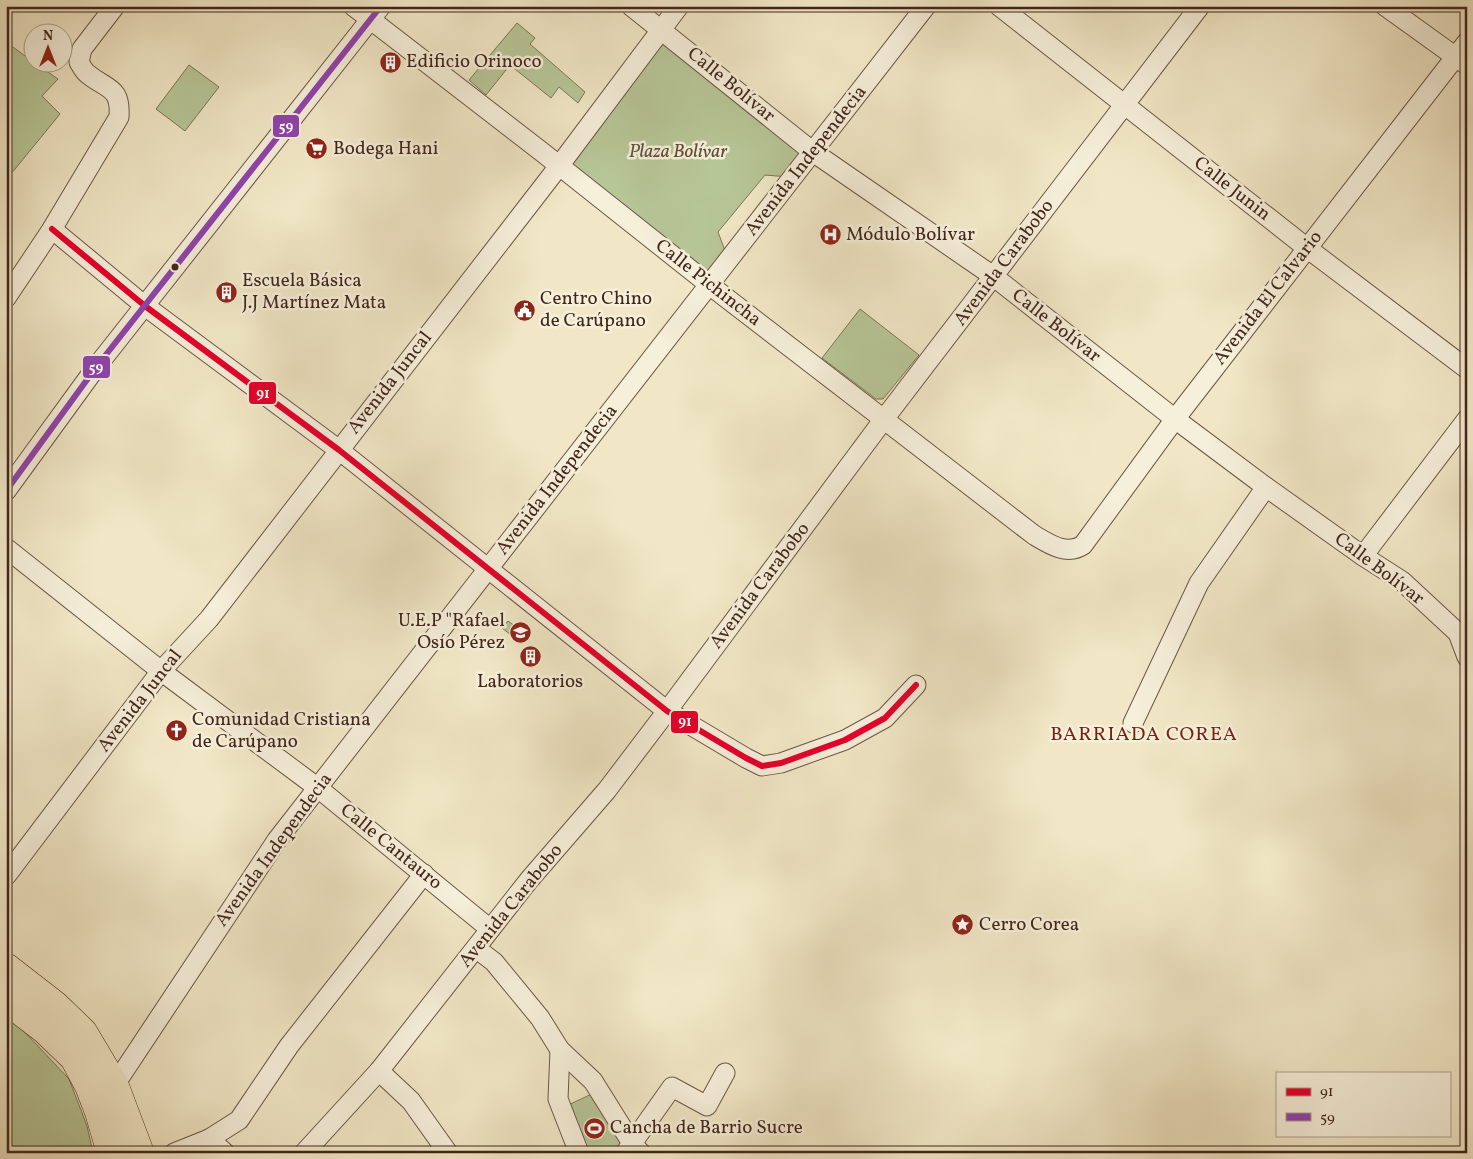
<svg xmlns="http://www.w3.org/2000/svg" width="1473" height="1159" font-family="Vollkorn,serif">
  <style>
    .green { fill: #b7c697; stroke: #7c765a }
    .lines { fill: none; stroke-linecap: round; stroke-linejoin: round }
    .street-casing { stroke: #6d5646; stroke-width: 21 }
    .highway-casing { stroke: #41261c; stroke-width: 29 }
    .street { stroke: #f6efda; stroke-width: 19 }
    .highway { stroke: #f1e7c6; stroke-width: 28 }
    .bus-1-casing { stroke: #f6efda; stroke-width: 10 }
    .bus-2-casing { stroke: #f6efda; stroke-width: 10 }
    .bus-1 { stroke: #e4002b; stroke-width: 6 }
    .bus-2 { stroke: #8e44ad; stroke-width: 6 }
    .bus-dot { fill: #41261c; stroke: #f6efda; stroke-width: 2 }
    .labels { text-anchor: middle; dominant-baseline: central; stroke-width: 5; stroke-linejoin: round; paint-order: stroke }
    .poi-label { font-size: 19px; fill: #41261c; stroke: #f6efda; text-anchor: start }
    .street-label { font-size: 19px; fill: #41261c; stroke: #f6efda }
    .park-label { font-size: 19px; font-style: italic; fill: #5e4e3b; stroke: #f6efda }
    .neighbourhood-label { font-size: 20px; letter-spacing: 1px; fill: #7a1f14; stroke: #f6efda }
    .line-badge { stroke: #f6efda; stroke-width: 2 }
    .badge-label { font-size: 14px; text-anchor: middle; font-weight: bold; fill: #fff }
  </style>
  <rect width="100%" height="100%" fill="#f1e7c6"/>
  <filter id="stains"><feTurbulence type="fractalNoise" baseFrequency=".004" numOctaves="4"/><feColorMatrix values="0 0 0 0 .2 0 0 0 0 .09 0 0 0 0 .02 0 0 0 .5 -.17"/></filter>
  <radialGradient id="worn" r=".72"><stop offset=".6" stop-color="#630" stop-opacity="0"/><stop offset="1" stop-color="#630" stop-opacity=".3"/></radialGradient>
  <!-- green -->
  <g class="green">
    <polygon points="517,23 535,38 530,44 585,92 578,103 559,87 551,98 510,65 486,95 469,80"/>
    <polygon points="666,38 805,156 788,177 765,175 718,232 727,256 712,275 568,167"/>
    <polygon points="6,42 32,61 32,62 35,63 58,79 42,96 60,114 6,180"/>
    <polygon points="189,65 219,87 185,131 156,109"/>
    <polygon points="860,309 919,355 883,399 876,399 822,358"/>
    <polygon points="508,621 526,634 520,642 502,628"/>
    <polygon points="6,1012 69,1079 87,1126 93,1153 6,1153"/>
    <polygon points="596,1092 623,1149 614,1153 586,1153 564,1107"/>
  </g>
  <g class="lines">
    <defs>
      <g id="street">
        <path d="M 353,6 L 542,152 L 716,290 L 1034,535 C 1049,544 1067,556 1083,545 L 1175,419 L 1467,42"/>
        <polyline points="631,6 813,152 993,276 1175,419 1266,487 1363,556 1402,581 1458,633 1467,657"/>
        <polyline points="999,6 1307,248 1467,369"/>
        <polyline points="1385,6 1467,65"/>
        <polyline points="52,229 145,306 339,450 667,711 746,758 762,766 781,763 845,740 885,718 916,685"/>
        <path d="M 6,298 L 52,229 L 119,117 C 121,87 108,90 89,75 C 84,72 82,67 79,62 L 82,49 L 115,6"/>
        <polyline points="6,491 97,366 381,6"/>
        <polyline points="6,548 161,671 318,788 490,929"/>
        <polyline points="1363,556 1467,419"/>
        <polyline points="1133,723 1199,583 1266,487"/>
        <polyline points="6,876 161,671 209,619 559,166 679,6"/>
        <polyline points="477,949 494,962 540,1018 560,1050 593,1081 633,1145 641,1153"/>
        <polyline points="560,1050 558,1099 579,1153"/>
        <polyline points="379,1071 411,1101 448,1153"/>
        <polyline points="110,1092 277,840 926,6"/>
        <polyline points="209,1139 225,1153"/>
        <polyline points="626,1152 672,1087 707,1106 725,1073"/>
        <polyline points="174,1153 209,1139 239,1120 289,1046 424,874"/>
        <polyline points="304,1153 379,1071 529,880 607,790 667,711 884,419 1200,6"/>
      </g>
      <g id="highway">
        <polyline points="6,967 55,1005 83,1032 114,1084 140,1153"/>
        <polyline points="6,1000 45,1030 74,1058 89,1086 99,1112 111,1153"/>
      </g>
    </defs>
    <!-- street casing -->
    <use href="#street" class="street-casing"/>
    <!-- highway casing -->
    <use href="#highway" class="highway-casing"/>
    <!-- street -->
    <use href="#street" class="street"/>
    <!-- highway -->
    <use href="#highway" class="highway"/>
    <defs>
      <polyline id="bus-1" points="52,229 145,306 339,450 667,711 746,758 762,766 781,763 845,740 885,718 916,685"/>
      <polyline id="bus-2" points="6,491 97,366 381,6"/>
    </defs>
    <!-- bus-1 casing -->
    <use href="#bus-1" class="bus-1-casing"/>
    <!-- bus-2 casing -->
    <use href="#bus-2" class="bus-2-casing"/>
    <!-- bus-1 -->
    <use href="#bus-1" class="bus-1"/>
    <!-- bus-2 -->
    <use href="#bus-2" class="bus-2"/>
  </g>
  <!-- icons -->
  <defs>
    <symbol id="building-disc" viewBox="-11 -11 22 22"><circle r="9.5" fill="#8f2418" stroke="#f6efda"/><path d="M-4-6H4V6H1V3H-1V6H-4ZM-2.5-4.3h1.7v1.8h-1.7ZM.8-4.3h1.7v1.8H.8ZM-2.5-1h1.7V.8h-1.7ZM.8-1h1.7V.8H.8Z" fill="#fff"/></symbol>
    <symbol id="supermarket-disc" viewBox="-11 -11 22 22"><circle r="9.5" fill="#8f2418" stroke="#f6efda"/><path d="M-6-5.5h2.5l.6 2H6L4.5 2H-2.5L-4.4-4H-6ZM-1.5 3.2a1.3 1.3 0 1 0 .1 0ZM3 3.2a1.3 1.3 0 1 0 .1 0Z" fill="#fff"/></symbol>
    <symbol id="hospital-disc" viewBox="-11 -11 22 22"><circle r="9.5" fill="#8f2418" stroke="#f6efda"/><path d="M-5-5h3v3.5h4V-5h3V5h-3V1.5h-4V5h-3Z" fill="#fff"/></symbol>
    <symbol id="civic-disc" viewBox="-11 -11 22 22"><circle r="9.5" fill="#8f2418" stroke="#f6efda"/><path d="M-.6-6.5H3V-4.5H.6V-3L4-1V1h2V6H-6V1h2V-1L-.6-3ZM-1.2 2.5V6h2.4V2.5Z" fill="#fff"/></symbol>
    <symbol id="school-disc" viewBox="-11 -11 22 22"><circle r="9.5" fill="#8f2418" stroke="#f6efda"/><path d="M0-5L7-2L0 1L-7-2ZM-4 1L0 2.5L4 1V4Q0 6-4 4Z" fill="#fff"/></symbol>
    <symbol id="church-disc" viewBox="-11 -11 22 22"><circle r="9.5" fill="#8f2418" stroke="#f6efda"/><path d="M-1.2-6h2.4v3.5h3.3v2.4h-3.3V6h-2.4V-.1h-3.3v-2.4h3.3Z" fill="#fff"/></symbol>
    <symbol id="sight-disc" viewBox="-11 -11 22 22"><circle r="9.5" fill="#8f2418" stroke="#f6efda"/><path d="M0-6L1.8-2.2L6-1.7L2.9 1.2L3.7 5.4L0 3.3L-3.7 5.4L-2.9 1.2L-6-1.7L-1.8-2.2Z" fill="#fff"/></symbol>
    <symbol id="stadium-disc" viewBox="-11 -11 22 22"><circle r="9.5" fill="#8f2418" stroke="#f6efda"/><path d="M0-5a6.5 5 0 1 0 0 10a6.5 5 0 1 0 0-10ZM-3.5-1.8h7v3.6h-7Z" fill="#fff"/></symbol>
  </defs>
  <g fill-rule="evenodd">
    <use href="#building-disc" x="378" y="50" width="25" height="25"/>
    <use href="#supermarket-disc" x="304" y="136" width="25" height="25"/>
    <use href="#hospital-disc" x="818" y="222" width="25" height="25"/>
    <use href="#building-disc" x="214" y="280" width="25" height="25"/>
    <use href="#civic-disc" x="512" y="298" width="25" height="25"/>
    <use href="#school-disc" x="508" y="620" width="25" height="25"/>
    <use href="#building-disc" x="518" y="644" width="25" height="25"/>
    <use href="#church-disc" x="164" y="718" width="25" height="25"/>
    <use href="#sight-disc" x="950" y="912" width="25" height="25"/>
    <use href="#stadium-disc" x="582" y="1116" width="25" height="25"/>
  </g>
  <!-- markers -->
  <circle class="bus-dot" cx="175" cy="267" r="4.5"/>
  <g class="labels">
    <!-- poi labels -->
    <g class="poi-label">
      <text x="406" y="62">Edificio Orinoco</text>
      <text x="333" y="149">Bodega Hani</text>
      <text x="846" y="235">Módulo Bolívar</text>
      <text x="242" y="281">Escuela Básica<tspan x="242" dy="22">J.J Martínez Mata</tspan></text>
      <text x="540" y="299">Centro Chino<tspan x="540" dy="22">de Carúpano</tspan></text>
      <text x="505" y="621" text-anchor="end">U.E.P "Rafael<tspan x="505" dy="22">Osío Pérez</tspan></text>
      <text x="530" y="682" text-anchor="middle">Laboratorios</text>
      <text x="192" y="720">Comunidad Cristiana<tspan x="192" dy="22">de Carúpano</tspan></text>
      <text x="979" y="925">Cerro Corea</text>
      <text x="610" y="1128">Cancha de Barrio Sucre</text>
    </g>
    <!-- street labels -->
    <g class="street-label">
      <text transform="translate(731 85) rotate(39)">Calle Bolívar</text>
      <text transform="translate(806 161) rotate(-52)">Avenida Independecia</text>
      <text transform="translate(1232 189) rotate(38)">Calle Junin</text>
      <text transform="translate(1004 263) rotate(-53)">Avenida Carabobo</text>
      <text transform="translate(708 283) rotate(38)">Calle Pichincha</text>
      <text transform="translate(1268 298) rotate(-52)">Avenida El Calvario</text>
      <text transform="translate(1056 326) rotate(38)">Calle Bolívar</text>
      <text transform="translate(390 383) rotate(-52)">Avenida Juncal</text>
      <text transform="translate(557 480) rotate(-52)">Avenida Independecia</text>
      <text transform="translate(1379 569) rotate(37)">Calle Bolívar</text>
      <text transform="translate(760 586) rotate(-53)">Avenida Carabobo</text>
      <text transform="translate(140 701) rotate(-52)">Avenida Juncal</text>
      <text transform="translate(391 847) rotate(39)">Calle Cantauro</text>
      <text transform="translate(274 850) rotate(-54)">Avenida Independecia</text>
      <text transform="translate(511 906) rotate(-51)">Avenida Carabobo</text>
    </g>
    <!-- park labels -->
    <g class="park-label">
      <text x="678" y="152">Plaza Bolívar</text>
    </g>
    <!-- neighbourhood labels -->
    <g class="neighbourhood-label">
      <text x="1144" y="735">BARRIADA COREA</text>
    </g>
  </g>
  <g class="line-badge">
    <rect x="272" y="114" width="28" height="24" rx="5" fill="#8e44ad"/>
    <rect x="82" y="355" width="29" height="24" rx="5" fill="#8e44ad"/>
    <rect x="248" y="381" width="29" height="24" rx="5" fill="#e4002b"/>
    <rect x="670" y="710" width="29" height="24" rx="5" fill="#e4002b"/>
  </g>
  <g class="badge-label">
    <text x="286" y="131">59</text>
    <text x="96" y="372">59</text>
    <text x="263" y="398">91</text>
    <text x="685" y="726">91</text>
  </g>
  <!-- margin -->
  <rect width="1473" height="1159" fill="none" stroke="#f1e7c6" stroke-width="25"/>
  <rect x="8" y="8" width="1458" height="1144" fill="none" stroke="#41261c" stroke-width="2.5"/>
  <rect x="12" y="12" width="1448" height="1134" fill="none" stroke="#41261c"/>
  <!-- legend -->
  <rect x="1276" y="1072" width="175" height="65" fill="#f6efda" stroke="#ae9f8e"/>
  <rect x="1286" y="1088" width="25" height="8" fill="#e4002b" stroke="#ae9f8e"/>
  <text x="1320" y="1096" font-size="15" fill="#41261c">91</text>
  <rect x="1286" y="1113" width="25" height="8" fill="#8e44ad" stroke="#ae9f8e"/>
  <text x="1320" y="1122" font-size="15" fill="#41261c">59</text>
  <!-- north arrow -->
  <g transform="translate(48 48)"><circle r="24" fill="#f6efda" stroke="#ae9f8e"/>
  <path d="M0-4L9 19L0 12L-9 19Z" fill="#8f2418"/>
  <text y="-8" font-size="14" font-weight="bold" text-anchor="middle" fill="#41261c">N</text>
  </g>
  <rect width="100%" height="100%" filter="url(#stains)"/>
  <rect width="100%" height="100%" fill="url(#worn)"/>
</svg>
